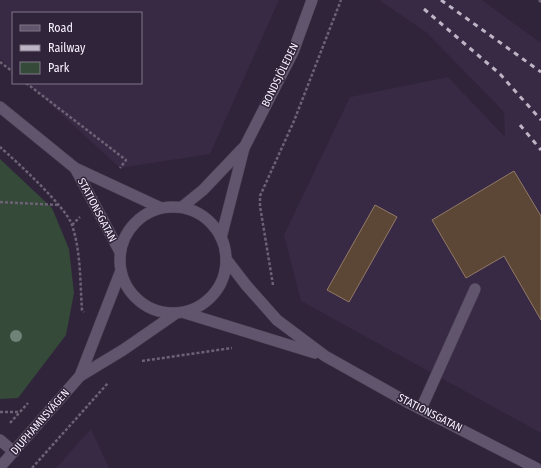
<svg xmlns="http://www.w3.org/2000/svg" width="541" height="468" font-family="'Fira Sans Condensed',sans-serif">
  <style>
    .built { fill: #382944 }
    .green { fill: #354a39 }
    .building { fill: #5c4635; stroke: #927a68 }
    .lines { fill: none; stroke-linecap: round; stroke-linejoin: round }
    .service-casing { stroke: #483f51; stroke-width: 12 }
    .minor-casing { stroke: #483f51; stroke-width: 12 }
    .tertiary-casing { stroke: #483f51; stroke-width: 12 }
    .secondary-casing { stroke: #483f51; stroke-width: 12 }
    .path { stroke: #6c6275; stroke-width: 2.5; stroke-dasharray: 3 2; stroke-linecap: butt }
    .service { stroke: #61556d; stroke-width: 11 }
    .minor { stroke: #61556d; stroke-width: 11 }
    .tertiary { stroke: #61556d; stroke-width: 11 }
    .secondary { stroke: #61556d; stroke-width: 11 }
    .rail { stroke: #bdb5c5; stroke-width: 3; stroke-dasharray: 5 5; stroke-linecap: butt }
    .tree { fill: #6f8377 }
    .labels { text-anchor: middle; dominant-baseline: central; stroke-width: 3; stroke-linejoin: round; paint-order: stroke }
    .street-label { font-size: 11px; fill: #f8f1ff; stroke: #2f2439 }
  </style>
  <rect width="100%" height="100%" fill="#2f2439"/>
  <!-- built -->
  <g class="built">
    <polygon points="0,0 279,0 210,154 120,168 27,83 141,83 141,13 13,13 13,71 0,59"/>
    <polygon points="379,0 482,0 541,43 541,433 301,301 284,235 350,97 448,77 505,137 504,112 427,33"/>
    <polygon points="91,429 109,468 56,468"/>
  </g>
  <!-- green -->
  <polygon class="green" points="0,159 52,208 69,249 74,293 66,335 18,398 0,399"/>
  <!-- building -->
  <g class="building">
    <polygon points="514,171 541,216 541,320 504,256 466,278 432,220"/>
    <polygon points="375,205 397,217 349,302 327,290"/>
  </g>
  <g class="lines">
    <defs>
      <polyline id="service" points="421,409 475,289"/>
      <g id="minor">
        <polyline points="80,376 120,273"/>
        <polyline points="0,440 14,452"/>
        <polyline points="0,467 80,376 123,350 175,314"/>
      </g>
      <g id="tertiary">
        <polyline points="226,259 246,285 277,320 325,356 407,402 536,468"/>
        <polyline points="185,313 315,353"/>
      </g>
      <g id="secondary">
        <polyline points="0,107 75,168 161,208"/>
        <polyline points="75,168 120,252"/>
        <circle cx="173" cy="260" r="53"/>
        <polyline points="182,207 203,190 243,148"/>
        <polyline points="221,238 244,148 293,52 312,0"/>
      </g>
    </defs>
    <!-- service casing -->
    <use href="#service" class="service-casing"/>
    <!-- minor casing -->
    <use href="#minor" class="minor-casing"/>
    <!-- tertiary casing -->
    <use href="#tertiary" class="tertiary-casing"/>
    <!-- secondary casing -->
    <use href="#secondary" class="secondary-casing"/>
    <!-- path -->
    <g class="path">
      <polyline points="539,0 541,2"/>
      <polyline points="0,62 13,72"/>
      <polyline points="26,83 126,160 120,168"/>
      <path d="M 0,147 C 16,161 67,208 72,225 C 81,252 80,282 82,310 L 84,312"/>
      <polyline points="0,202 58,205"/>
      <polyline points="72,225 80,217"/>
      <polyline points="273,285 260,206 260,196 294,121 341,0"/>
      <polyline points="142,361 232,348"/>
      <polyline points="0,412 19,412"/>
      <polyline points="10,423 28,403"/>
      <polyline points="32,468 108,383"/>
    </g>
    <!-- service -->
    <use href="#service" class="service"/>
    <!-- minor -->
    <use href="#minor" class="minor"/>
    <!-- tertiary -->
    <use href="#tertiary" class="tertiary"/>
    <!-- secondary -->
    <use href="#secondary" class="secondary"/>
    <!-- rail -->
    <g class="rail">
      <polyline points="441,0 541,72"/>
      <polyline points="424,9 500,74 541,120"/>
      <polyline points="520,125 541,150"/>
    </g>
  </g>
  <!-- trees -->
  <circle class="tree" cx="16" cy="336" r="6"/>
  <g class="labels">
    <!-- street labels -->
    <g class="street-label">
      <text transform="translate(280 75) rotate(-64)">BONDSJÖLEDEN</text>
      <text transform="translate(97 210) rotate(62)">STATIONSGATAN</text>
      <text transform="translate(430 413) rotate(27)">STATIONSGATAN</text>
      <text transform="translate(40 422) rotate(-49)">DJUPHAMNSVÄGEN</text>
    </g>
  </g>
  <!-- legend -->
  <rect x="12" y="12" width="130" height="72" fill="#2f2439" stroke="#7f7688"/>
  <rect x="20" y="25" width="20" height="6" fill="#61556d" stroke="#7f7688"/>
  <text x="48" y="32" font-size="12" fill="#f8f1ff">Road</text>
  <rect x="20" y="45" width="20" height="6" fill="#bdb5c5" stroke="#7f7688"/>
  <text x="48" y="52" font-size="12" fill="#f8f1ff">Railway</text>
  <rect x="20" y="62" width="20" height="12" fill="#354a39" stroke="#7f7688"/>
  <text x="48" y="72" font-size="12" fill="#f8f1ff">Park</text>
</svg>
